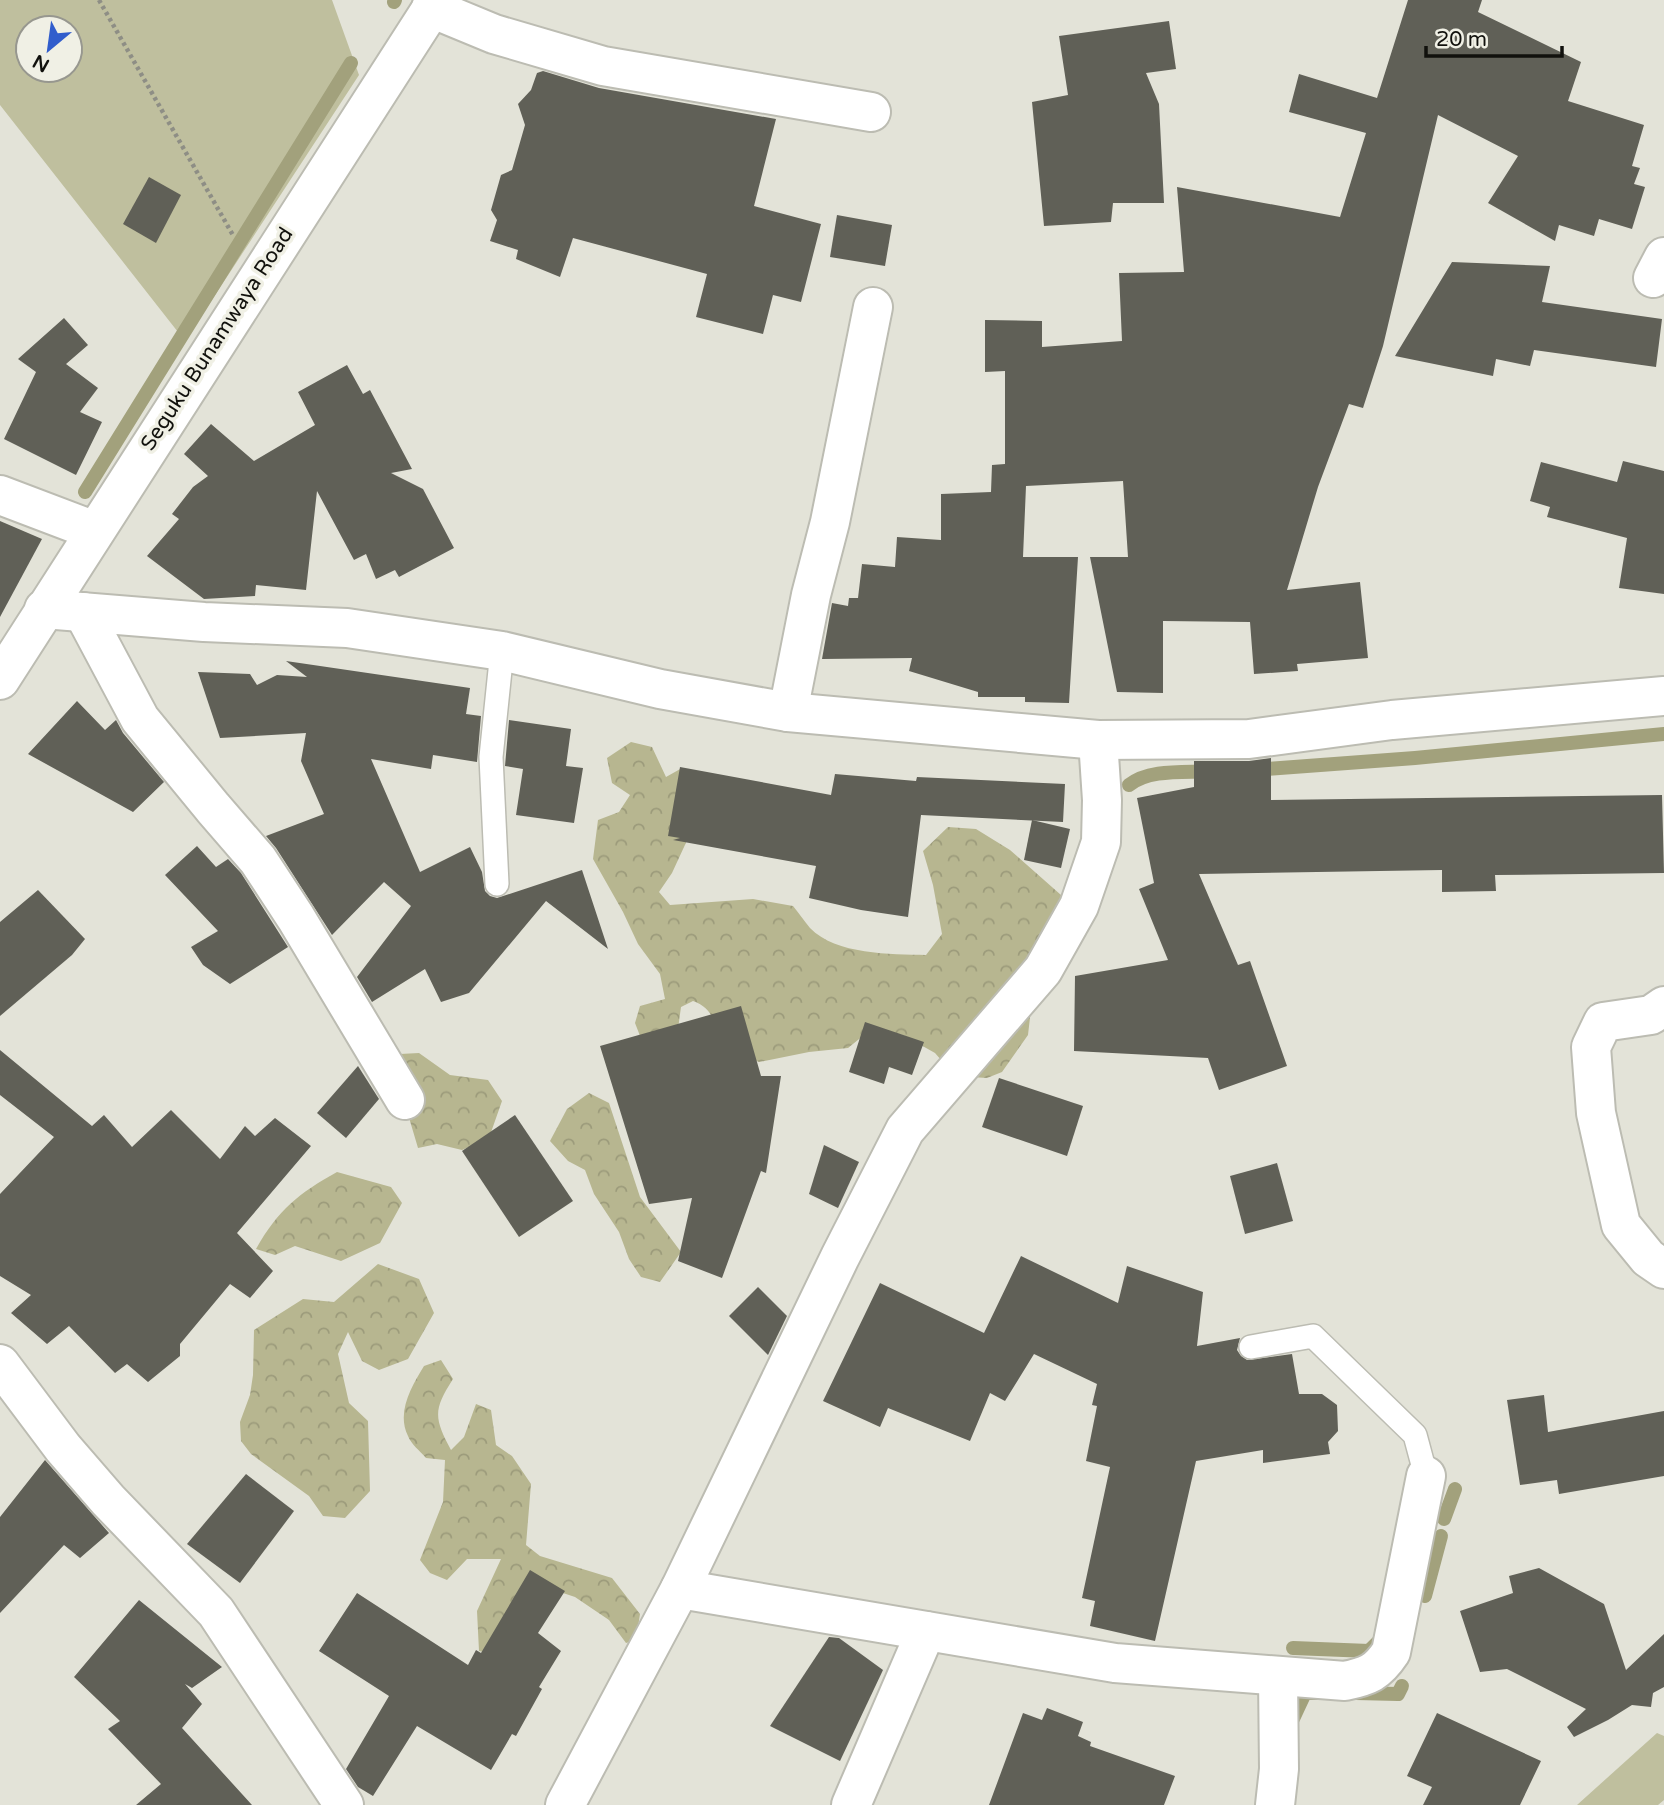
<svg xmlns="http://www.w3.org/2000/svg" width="1664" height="1805" font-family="'Varela Round',sans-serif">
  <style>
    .grass { fill: #bfbf9e; fill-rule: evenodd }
    .forest { fill: url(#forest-crowns) }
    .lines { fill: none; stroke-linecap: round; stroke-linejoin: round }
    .stream { stroke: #a2a17c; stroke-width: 14 }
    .building { fill: #606057 }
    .lane-casing { stroke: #bcbcb2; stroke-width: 26 }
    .street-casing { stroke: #bcbcb2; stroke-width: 42 }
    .secondary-casing { stroke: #bcbcb2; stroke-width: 42 }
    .path { stroke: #8e8e85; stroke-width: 4.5; stroke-dasharray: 3.5 3.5; stroke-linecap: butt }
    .lane { stroke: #fff; stroke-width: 23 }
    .street { stroke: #fff; stroke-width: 38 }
    .secondary { stroke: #fff; stroke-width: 38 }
    .labels { text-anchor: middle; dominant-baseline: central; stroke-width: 7; stroke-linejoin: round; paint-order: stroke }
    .street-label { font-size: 21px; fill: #11110d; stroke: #f0f0e5 }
  </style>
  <defs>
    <pattern id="forest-crowns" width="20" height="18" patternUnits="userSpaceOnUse" patternTransform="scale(1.75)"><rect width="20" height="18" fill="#b7b690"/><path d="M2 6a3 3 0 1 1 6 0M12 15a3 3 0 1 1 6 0" fill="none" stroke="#9c9b7b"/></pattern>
  </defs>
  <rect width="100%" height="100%" fill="#e3e3d8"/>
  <!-- grass -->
  <g class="grass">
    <path d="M 0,0 L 332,0 L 359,75 L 185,341 L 0,105 ZM 28,28 L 70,28 L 70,70 L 28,70 Z"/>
    <polygon points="1657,1733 1664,1736 1664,1800 1658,1805 1577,1805"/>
  </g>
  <!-- forest -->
  <g class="forest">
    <path d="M 631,742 L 652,747 L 666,777 L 682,768 L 690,834 L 672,873 L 659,892 L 670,905 L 753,899 L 793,906 C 799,913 804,921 810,928 C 836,955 891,954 926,955 L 942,934 L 933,885 L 923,851 L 948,827 L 976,829 L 1010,850 L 1061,895 L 1076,927 L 1031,1009 L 1028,1035 L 1002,1072 L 987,1078 L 955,1076 L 935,1053 L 903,1035 L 869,1031 L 848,1048 L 809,1052 L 759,1062 L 719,1045 C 715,1025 715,1009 693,1001 L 681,1007 L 677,1036 L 642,1041 L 635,1023 L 640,1006 L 665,999 L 660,974 L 638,944 L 623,912 L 593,859 L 598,820 L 619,812 L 630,795 L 612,783 L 607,758 Z"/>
    <polygon points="419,1053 450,1075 488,1080 502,1101 489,1138 462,1150 437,1144 418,1148 410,1121 400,1054"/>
    <polygon points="589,1093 609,1103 640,1197 681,1252 660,1282 641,1277 629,1259 619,1232 594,1194 585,1170 568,1161 550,1141 567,1109"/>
    <path d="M 337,1172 L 391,1187 L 402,1203 L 380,1243 L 341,1261 L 295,1246 L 275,1255 L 256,1249 C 278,1210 299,1193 337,1172 Z"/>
    <polygon points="378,1264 419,1279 434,1313 408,1359 379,1370 362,1361 348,1332 338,1354 349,1403 368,1421 370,1491 345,1518 323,1516 309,1496 251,1454 241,1441 240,1422 250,1395 253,1375 254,1330 303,1299 334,1302"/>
    <path d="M 441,1360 L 453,1379 C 433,1410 434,1418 451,1450 L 464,1437 L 476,1404 L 491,1410 L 496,1445 L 512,1456 L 531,1484 L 526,1545 L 540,1556 L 612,1578 L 640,1614 L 636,1640 L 626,1643 L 609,1620 L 575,1597 L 554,1590 L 488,1653 L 479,1651 L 477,1611 L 501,1559 L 467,1559 L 447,1580 L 430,1573 L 420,1560 L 443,1502 L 445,1460 L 426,1458 C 420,1451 411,1444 408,1436 C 396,1412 412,1386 424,1366 Z"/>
  </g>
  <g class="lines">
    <!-- stream -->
    <g class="stream">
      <polyline points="394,2 395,0"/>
      <polyline points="85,492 351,63"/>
      <polyline points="1254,770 1415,758 1664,734"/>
      <path d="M 1129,785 C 1150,768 1187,773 1213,771"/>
      <polyline points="1444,1519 1455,1489"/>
      <polyline points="1425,1596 1441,1536"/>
      <polyline points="1293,1648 1369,1651 1381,1639"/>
      <polyline points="1356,1693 1398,1694 1402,1686"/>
      <polyline points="1291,1723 1305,1693 1318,1693"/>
    </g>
  </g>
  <!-- building -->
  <g class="building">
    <polygon points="1408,0 1482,0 1478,12 1581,62 1568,101 1644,125 1632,166 1640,168 1634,184 1645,187 1632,229 1599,219 1594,236 1559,225 1555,241 1488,203 1518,156 1438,115 1383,346 1363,408 1349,404 1318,487 1287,590 1360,582 1368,658 1297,664 1298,671 1254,674 1250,622 1163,621 1163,693 1117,692 1090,557 1128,557 1123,481 1026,486 1023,557 1078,557 1069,703 1025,702 1025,697 978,697 978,692 909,671 912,658 822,659 832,603 848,606 849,598 858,598 862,564 895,567 897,537 941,540 941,494 991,492 992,465 1005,464 1005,371 985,372 985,320 1042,321 1042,347 1122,341 1119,273 1184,272 1177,187 1340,217 1366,133 1289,112 1299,74 1377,98"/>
    <polygon points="1169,21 1176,69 1146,73 1159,104 1164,203 1113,203 1111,222 1044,226 1032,102 1068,95 1059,36"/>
    <polygon points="543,71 599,88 776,119 754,206 821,224 801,302 773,295 763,334 696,317 707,274 573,238 560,277 516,259 518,250 490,241 497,220 491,210 501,175 512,170 525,125 518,104 531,90 537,73"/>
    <polygon points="149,177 181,195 156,243 123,224"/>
    <polygon points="837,215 892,225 885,266 830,257"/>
    <polygon points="1452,262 1550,266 1542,302 1662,319 1656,367 1534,350 1530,366 1496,359 1493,376 1395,356"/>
    <polygon points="64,318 88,345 66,364 98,388 80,412 102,422 76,475 4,439 36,372 18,359"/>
    <polygon points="347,365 363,394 370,390 412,469 391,473 423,489 454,548 399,577 395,570 376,579 366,554 354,560 317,491 306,590 256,585 255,596 204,599 147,556 179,519 172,514 193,487 208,476 184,454 211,424 254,461 315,425 298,392"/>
    <polygon points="1623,461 1664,471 1664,594 1619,588 1627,538 1547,517 1550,507 1530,501 1541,462 1617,482"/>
    <polygon points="0,521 42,539 0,617"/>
    <polygon points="286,661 470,688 466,714 481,716 477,762 433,755 431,769 371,759 420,872 470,847 482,872 485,891 490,896 497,898 582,870 608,949 546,901 469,993 441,1002 425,969 372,1002 357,977 411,906 384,882 332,935 276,848 266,836 324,814 301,761 306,733 220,738 198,672 250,674 257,685 277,675 307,677"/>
    <polygon points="77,701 105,730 116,720 123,733 164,782 133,812 28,754"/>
    <polygon points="509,720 571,729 566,766 583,768 574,823 516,815 523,769 505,766"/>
    <polygon points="1271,758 1271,800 1662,795 1664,873 1495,875 1496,891 1442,892 1442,870 1199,874 1238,965 1250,961 1287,1066 1219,1090 1208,1058 1074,1051 1075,976 1168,960 1139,889 1154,883 1137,798 1194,787 1194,761 1249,761"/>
    <polygon points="680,767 831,795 835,774 916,781 917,777 1065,784 1063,822 921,815 908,917 861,910 809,898 816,866 673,840 680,838 668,836"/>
    <polygon points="1032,820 1070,829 1061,868 1024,860"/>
    <polygon points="197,846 216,867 228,859 241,873 288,947 230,984 203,965 191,947 218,931 165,875"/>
    <polygon points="38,890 85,939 72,955 0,1016 0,922"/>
    <polygon points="741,1006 761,1076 781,1076 766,1173 761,1171 722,1278 678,1261 692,1198 649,1204 600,1046"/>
    <polygon points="865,1022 924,1042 912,1075 889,1067 884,1084 849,1072"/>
    <polygon points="0,1050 92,1126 104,1115 132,1147 171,1110 220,1159 245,1126 255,1136 275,1118 311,1146 237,1233 273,1271 250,1298 230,1284 180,1344 180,1356 148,1382 127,1364 115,1373 69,1326 47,1344 11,1313 31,1295 0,1276 0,1194 54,1137 0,1095"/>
    <polygon points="358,1066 379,1099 346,1138 317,1113"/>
    <polygon points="999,1078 1083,1106 1067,1156 982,1127"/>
    <polygon points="515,1115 573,1201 519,1237 462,1151"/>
    <polygon points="824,1145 859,1162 838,1208 809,1194"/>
    <polygon points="1277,1163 1293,1221 1245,1234 1230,1176"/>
    <polygon points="1021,1256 1118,1303 1127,1266 1203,1292 1197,1346 1240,1338 1237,1350 1241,1356 1247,1360 1292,1354 1299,1394 1322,1394 1337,1405 1338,1431 1328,1442 1330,1454 1263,1463 1263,1450 1196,1461 1155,1641 1090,1626 1095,1601 1082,1598 1110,1467 1086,1461 1097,1406 1092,1405 1097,1384 1034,1354 1005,1401 990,1393 970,1441 888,1408 880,1427 823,1401 880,1283 984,1333"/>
    <polygon points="758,1287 787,1316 768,1355 729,1316"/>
    <polygon points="1544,1395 1548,1432 1664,1411 1664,1476 1559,1494 1557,1480 1520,1485 1507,1400"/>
    <polygon points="45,1460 109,1533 80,1558 64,1545 0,1613 0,1517"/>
    <polygon points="246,1474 294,1511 240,1583 187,1544"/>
    <polygon points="1539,1568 1604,1604 1626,1670 1664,1634 1664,1687 1653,1693 1651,1707 1632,1705 1608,1720 1574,1737 1567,1727 1586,1709 1507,1669 1480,1672 1460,1611 1513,1593 1509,1576"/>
    <polygon points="530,1570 565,1591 538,1633 561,1651 539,1687 542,1689 516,1736 512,1734 491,1770 417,1726 373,1796 358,1787 346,1769 389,1696 319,1651 357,1593 468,1665 476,1650 481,1653"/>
    <polygon points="139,1600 222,1667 192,1688 185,1684 202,1704 182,1728 252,1805 136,1805 161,1784 108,1729 120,1721 74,1677"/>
    <polygon points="829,1637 839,1638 883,1670 840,1761 770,1726"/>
    <polygon points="1047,1708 1083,1722 1078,1736 1091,1742 1090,1746 1175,1776 1164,1805 989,1805 1023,1713 1042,1720"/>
    <polygon points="1437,1713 1541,1761 1520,1805 1423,1805 1432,1787 1407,1776"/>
  </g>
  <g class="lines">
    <defs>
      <g id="lane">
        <polyline points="497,884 491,757 502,651"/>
        <polyline points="1251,1347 1313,1336 1415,1435 1426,1476"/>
      </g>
      <g id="street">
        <polyline points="431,8 494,34 603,66 871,112"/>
        <polyline points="1653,278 1664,257"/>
        <polyline points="0,495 95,531"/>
        <polyline points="44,609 204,622 347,628 502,651 660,689 788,712 1098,740 1249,739 1392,720 1664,696"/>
        <polyline points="83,612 140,719 213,808 258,860 296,918 405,1100"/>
        <polyline points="788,712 811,595 830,522 873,307"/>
        <polyline points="1664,1006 1651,1015 1603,1022 1591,1047 1596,1113 1621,1225 1648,1258 1664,1269"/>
        <polyline points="0,1364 63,1448 108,1500 216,1612 344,1805"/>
        <path d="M 680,1589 L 1115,1663 L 1345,1681 C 1368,1676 1377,1673 1391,1652 L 1426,1476"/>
        <polyline points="565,1805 680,1589 840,1257 905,1130 1043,970 1079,906 1101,842 1102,800 1098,740"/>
        <polyline points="851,1805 926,1631"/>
        <polyline points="1275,1805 1279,1769 1278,1676"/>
      </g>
      <polyline id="secondary" points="0,680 437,0"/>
    </defs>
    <!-- lane casing -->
    <use href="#lane" class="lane-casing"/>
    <!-- street casing -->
    <use href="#street" class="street-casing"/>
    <!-- secondary casing -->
    <use href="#secondary" class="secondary-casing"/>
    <!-- path -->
    <polyline class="path" points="99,0 234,237"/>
    <!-- lane -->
    <use href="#lane" class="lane"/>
    <!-- street -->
    <use href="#street" class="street"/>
    <!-- secondary -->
    <use href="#secondary" class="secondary"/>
  </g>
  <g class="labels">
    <!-- street labels -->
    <g class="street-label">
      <text transform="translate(217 339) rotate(-57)">Seguku Bunamwaya Road</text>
    </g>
  </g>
  <!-- north arrow -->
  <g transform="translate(49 49) rotate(209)"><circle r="33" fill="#f0f0e5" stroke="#97978f" stroke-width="2"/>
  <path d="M0-5L12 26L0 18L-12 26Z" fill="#315dcc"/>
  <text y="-10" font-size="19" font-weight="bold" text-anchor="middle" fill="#11110d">N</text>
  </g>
  <!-- scale -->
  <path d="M1426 46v10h136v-10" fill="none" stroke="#11110d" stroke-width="3.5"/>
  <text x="1436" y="46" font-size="21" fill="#11110d" stroke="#f0f0e5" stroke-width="5" paint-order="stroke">20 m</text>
</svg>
